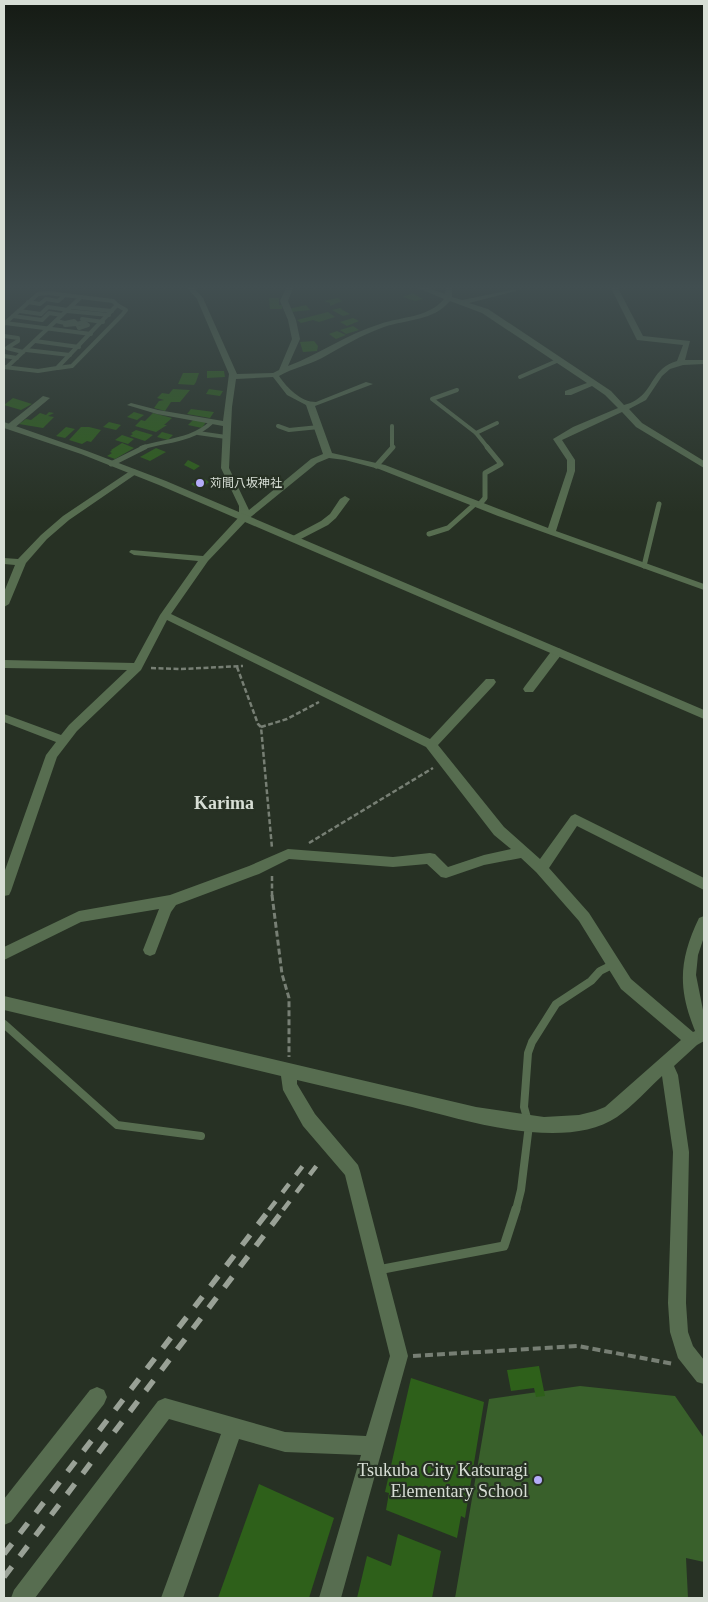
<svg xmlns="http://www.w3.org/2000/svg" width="708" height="1602" font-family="'Times New Roman','Noto Sans JP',serif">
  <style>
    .green { fill: #39602b }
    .building { fill: #2e601a }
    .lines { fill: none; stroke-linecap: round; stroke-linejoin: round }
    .path-far2 { stroke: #777f74; stroke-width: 2.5; stroke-dasharray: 5 2.5; stroke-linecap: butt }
    .path-far1 { stroke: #777f74; stroke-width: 3; stroke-dasharray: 6 3; stroke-linecap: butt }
    .path { stroke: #777f74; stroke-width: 4; stroke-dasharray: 8 4; stroke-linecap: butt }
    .service-far3 { stroke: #576d50; stroke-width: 4 }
    .service-far2 { stroke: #576d50; stroke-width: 5 }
    .service-far1 { stroke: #576d50; stroke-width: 8 }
    .service { stroke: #576d50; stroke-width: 9 }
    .minor { fill: #576d50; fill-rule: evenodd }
    .tertiary { fill: #576d50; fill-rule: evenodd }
    .rail-far1 { stroke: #99a196; stroke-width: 4.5; stroke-dasharray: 11 11; stroke-linecap: butt }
    .rail { stroke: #99a196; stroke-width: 5.5; stroke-dasharray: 13 13; stroke-linecap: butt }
    .poi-dot { fill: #b4acf9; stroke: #273124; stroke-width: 2 }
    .labels { text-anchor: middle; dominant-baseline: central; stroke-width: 4.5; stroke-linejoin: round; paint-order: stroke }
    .far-poi-label { font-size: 12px; fill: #d7ded5; stroke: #273124; text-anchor: start }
    .quarter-label { font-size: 18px; font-weight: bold; fill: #d7ded5; stroke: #273124 }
    .near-poi-label { font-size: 18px; fill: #d7ded5; stroke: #273124; text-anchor: end }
  </style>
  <rect width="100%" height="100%" fill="#273124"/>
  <!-- green -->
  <polygon class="green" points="580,1386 675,1396 704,1438 704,1562 686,1558 688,1598 455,1598 489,1399"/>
  <!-- building -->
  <g class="building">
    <polygon points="413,293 419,297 423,299 415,301 403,297"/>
    <polygon points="269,298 279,298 279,305 282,305 282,309 270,309"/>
    <polygon points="338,298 342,301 330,306 330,303 324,301"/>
    <polygon points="306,305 310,310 291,312 288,309"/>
    <polygon points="340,308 342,309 341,309 350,314 343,316 332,310"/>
    <polygon points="328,312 335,317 319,322 313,320 301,323 297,320"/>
    <polygon points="353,318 359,321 347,326 340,322"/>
    <polygon points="353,326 359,330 346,334 340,330"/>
    <polygon points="337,331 346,335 336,339 329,334"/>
    <polygon points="314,341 318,346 317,351 303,352 300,342"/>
    <polygon points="207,371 224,371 225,377 207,378"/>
    <polygon points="183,373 199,373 196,382 194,385 178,384"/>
    <polygon points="173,389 190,390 180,402 171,402 165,411 154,408 159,401 164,400 157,398 162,393 169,394"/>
    <polygon points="209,389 223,391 220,396 206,394"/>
    <polygon points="13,398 32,404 21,410 4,405"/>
    <polygon points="191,409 214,412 210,418 187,414"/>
    <polygon points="49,412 54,413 48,416 54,417 43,428 19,424 26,419 31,420 40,413 46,415"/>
    <polygon points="134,412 144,415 137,420 127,417"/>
    <polygon points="153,413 172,418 164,425 167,425 156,432 135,426 141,420 145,421"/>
    <polygon points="193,420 206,422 202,428 188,425"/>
    <polygon points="109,422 121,425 116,430 103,427"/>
    <polygon points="66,427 75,429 65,438 56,436"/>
    <polygon points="81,427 89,427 101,430 91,442 87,441 82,444 69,440"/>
    <polygon points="136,430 153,435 145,441 130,436 133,434 131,433"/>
    <polygon points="162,432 173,435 168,440 157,437"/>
    <polygon points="122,435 134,439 128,444 115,440"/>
    <polygon points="122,443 134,448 115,459 107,456 112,453 110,452 112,450 111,450"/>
    <polygon points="156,448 166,452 150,461 140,457"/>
    <polygon points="188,460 200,466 194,470 184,465"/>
    <polygon points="203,478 209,482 202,488 197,488 191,484"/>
    <polygon points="539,1366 545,1396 536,1397 534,1388 511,1391 507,1370"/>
    <polygon points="411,1378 484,1402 465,1518 461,1516 457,1538 386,1510 389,1493 385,1492"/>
    <polygon points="259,1484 334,1518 309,1598 218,1598"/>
    <polygon points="398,1534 441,1551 432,1598 357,1598 367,1556 391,1566"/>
  </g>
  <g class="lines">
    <!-- path-far2 -->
    <g class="path-far2">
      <polyline points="237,667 258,724 261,727 272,848"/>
      <polyline points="151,668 181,669 243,666"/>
      <polyline points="261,727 287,719 319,702"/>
      <polyline points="309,843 433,768"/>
      <polyline points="272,876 272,897"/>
    </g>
    <!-- path-far1 -->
    <polyline class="path-far1" points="272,895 282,974 289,998 289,1057"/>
    <!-- path -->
    <polyline class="path" points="413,1356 578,1346 674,1364"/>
    <!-- service-far3 -->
    <g class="service-far3">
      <polyline points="28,302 40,304 46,299 58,301 65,295"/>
      <polyline points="71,307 112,311"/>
      <polyline points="19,311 41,314 48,307 68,310"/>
      <polyline points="67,311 109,315"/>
      <polyline points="13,316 42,320 49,313 62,315"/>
      <polyline points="82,319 103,322"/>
      <polyline points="56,321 65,323"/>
      <polygon points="84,322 88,325 79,328 77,324"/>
      <polyline points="5,323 91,334"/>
      <polyline points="65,323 65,325 77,324"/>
      <polyline points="65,323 74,321 77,324"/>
      <polyline points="4,324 38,294 48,293 113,301 117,305 57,368 38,371 4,367"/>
      <polyline points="4,336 18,338 18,341 7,348 23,352"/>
      <polyline points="35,341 79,347"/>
      <polyline points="26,350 70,355"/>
      <polyline points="4,356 17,358"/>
      <polyline points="7,367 81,297"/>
      <polyline points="58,368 72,366 122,315 126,310 117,305"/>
      <polyline points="520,377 559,360"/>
      <polyline points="457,390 432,399 476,433"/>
      <polyline points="278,426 289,430 319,427"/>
      <polyline points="392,426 392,448"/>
      <polyline points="198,433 226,437"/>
      <path d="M 141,448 C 166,440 192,441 212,422"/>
      <polyline points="488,448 476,433 497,423"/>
    </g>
    <!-- service-far2 -->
    <g class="service-far2">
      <polyline points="111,464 145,447"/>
      <polyline points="376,466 393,447"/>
      <polyline points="479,505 485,498 485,473 501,464 487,447"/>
      <polyline points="429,534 448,528 475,504"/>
      <polyline points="644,566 659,504"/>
    </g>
    <!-- service-far1 -->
    <g class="service-far1">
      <polyline points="4,1024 117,1125 201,1136"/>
      <polyline points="516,1210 521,1190 529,1125 524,1107 528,1053 532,1042 556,1004 591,981 600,971 614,964"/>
    </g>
    <!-- service -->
    <polyline class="service" points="378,1270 504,1246 516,1209"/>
    <!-- minor -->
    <g class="minor">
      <path d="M 187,288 L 194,288 L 203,298 L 237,374 L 273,373 L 279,370 L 292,339 L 288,320 L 280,301 L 286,288 L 293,288 L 288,301 L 296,320 L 300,339 L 288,366 C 320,354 347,334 380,324 C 403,316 428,318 444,299 L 418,288 L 428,288 L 445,294 L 446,288 L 452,288 L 452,297 L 462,300 L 516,289 L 516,291 L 469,303 L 488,309 L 611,391 L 624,405 C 628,404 633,402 636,400 C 654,389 652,368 677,361 L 683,345 L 637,340 L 611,288 L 618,288 L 643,336 L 690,341 L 685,360 L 704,360 L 704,364 L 683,365 L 670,369 L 662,376 L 646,400 L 629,409 L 642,423 L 704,461 L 704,468 L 636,427 L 622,412 L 562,440 L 575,460 L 575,471 L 556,531 L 704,584 L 704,590 L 498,516 L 379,469 L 345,460 L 329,458 L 317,463 L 247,520 L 208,561 L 171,614 L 430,739 L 486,679 L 494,679 L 496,682 L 494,685 L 438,745 L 504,827 L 540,859 L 571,816 L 575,814 L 704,878 L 704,890 L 577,826 L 549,868 L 589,913 L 631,979 L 693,1032 L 704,1027 L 704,1041 L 697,1045 L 674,1066 L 678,1075 L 689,1152 L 686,1303 L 688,1332 L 693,1346 L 704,1360 L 704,1384 L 697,1382 L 678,1358 L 670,1332 L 668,1303 L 673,1152 L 662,1076 C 648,1089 633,1106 617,1117 C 565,1152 468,1121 412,1107 C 374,1098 335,1089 297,1080 L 297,1084 L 315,1114 L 358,1165 L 360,1171 L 408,1356 L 341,1598 L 319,1598 L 361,1455 L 285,1452 L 239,1439 L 183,1598 L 161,1598 L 221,1434 L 169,1419 L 35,1598 L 11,1598 L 14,1590 L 158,1401 L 165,1398 L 285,1432 L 366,1436 L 390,1356 L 345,1175 L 303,1126 L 283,1090 L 281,1076 L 4,1010 L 4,996 L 476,1107 L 544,1117 L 579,1115 L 595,1111 L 605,1107 L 681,1040 L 621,989 L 579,921 L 536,872 L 521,858 L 484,865 L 446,878 L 441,877 L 427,864 L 393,867 L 289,859 L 259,874 L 176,905 L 171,912 L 155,954 L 150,956 L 145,954 L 143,950 L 159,909 L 81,922 L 4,960 L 4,947 L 79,911 L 170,895 L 249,866 L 288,849 L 393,857 L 430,853 L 435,854 L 448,867 L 484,855 L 511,849 L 494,835 L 426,747 L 167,620 L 141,670 L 77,731 L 57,757 L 11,891 L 9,895 L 4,896 L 4,873 L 46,755 L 56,742 L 4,722 L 4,714 L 61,735 L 69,725 L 127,670 L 4,668 L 4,660 L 134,663 L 160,615 L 198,561 L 134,555 L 129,552 L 131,550 L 203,556 L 239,517 L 239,506 L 221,468 L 223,426 L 157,414 L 127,405 L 131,403 L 158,410 L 223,421 L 229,374 L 197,299 ZM 450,301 L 482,313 L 587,383 L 565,391 L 565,395 L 571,395 L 592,386 L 605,395 L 618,408 L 573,427 L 553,439 L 567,460 L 567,471 L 548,528 L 385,465 L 332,453 L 315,406 L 373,384 L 366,382 L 316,402 C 301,402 287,388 279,376 C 293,368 308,365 322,358 C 344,346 359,336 384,327 C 408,319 433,321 450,301 ZM 273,377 L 287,395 L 306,405 L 323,454 L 311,459 L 249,510 L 229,468 L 232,407 L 236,379 Z"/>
      <polygon points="43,396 50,398 13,429 7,429 7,425"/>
      <polygon points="133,469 136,470 136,474 69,520 47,539 26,563 9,604 4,607 4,592 15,565 4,564 4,558 18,559 41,535 63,516"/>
      <polygon points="345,496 350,499 336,518 328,525 297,541 291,541 291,537 321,521 330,514 340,499"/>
      <polygon points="557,648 561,649 562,652 561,655 533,692 525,692 523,689 525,686 553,649"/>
      <polygon points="97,1387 104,1390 107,1397 104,1404 11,1522 4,1525 4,1499 90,1390"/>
    </g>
    <!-- tertiary -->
    <g class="tertiary">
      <polygon points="4,422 87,451 166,481 704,710 704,719 159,485 81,454 4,428"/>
      <path d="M 704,916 L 704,937 L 698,955 L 696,975 L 704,1015 L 704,1042 L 699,1040 C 678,993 677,964 699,918 Z"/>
    </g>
    <!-- rail-far1 -->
    <g class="rail-far1">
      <polyline points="269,1210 308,1159"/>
      <polyline points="283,1210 318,1164"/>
    </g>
    <!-- rail -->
    <g class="rail">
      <polyline points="4,1554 270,1209"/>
      <polyline points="4,1577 284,1209"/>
    </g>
  </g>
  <!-- sky -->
  <linearGradient id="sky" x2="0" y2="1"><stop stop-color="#151b14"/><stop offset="0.56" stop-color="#414e50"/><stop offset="1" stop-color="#414e50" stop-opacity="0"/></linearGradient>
  <rect width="708" height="513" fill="url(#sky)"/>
  <!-- markers -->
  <g class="poi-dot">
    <circle cx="200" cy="483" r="5"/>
    <circle cx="538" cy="1480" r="5"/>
  </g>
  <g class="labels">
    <!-- far-poi labels -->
    <g class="far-poi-label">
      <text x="210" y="483">苅間八坂神社</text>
    </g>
    <!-- quarter labels -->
    <g class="quarter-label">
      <text x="224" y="803">Karima</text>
    </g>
    <!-- near-poi labels -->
    <g class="near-poi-label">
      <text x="528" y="1470">Tsukuba City Katsuragi<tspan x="528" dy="21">Elementary School</tspan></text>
    </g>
  </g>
  <!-- border -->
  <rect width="708" height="1602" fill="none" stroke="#d7ded5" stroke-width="10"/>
</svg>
